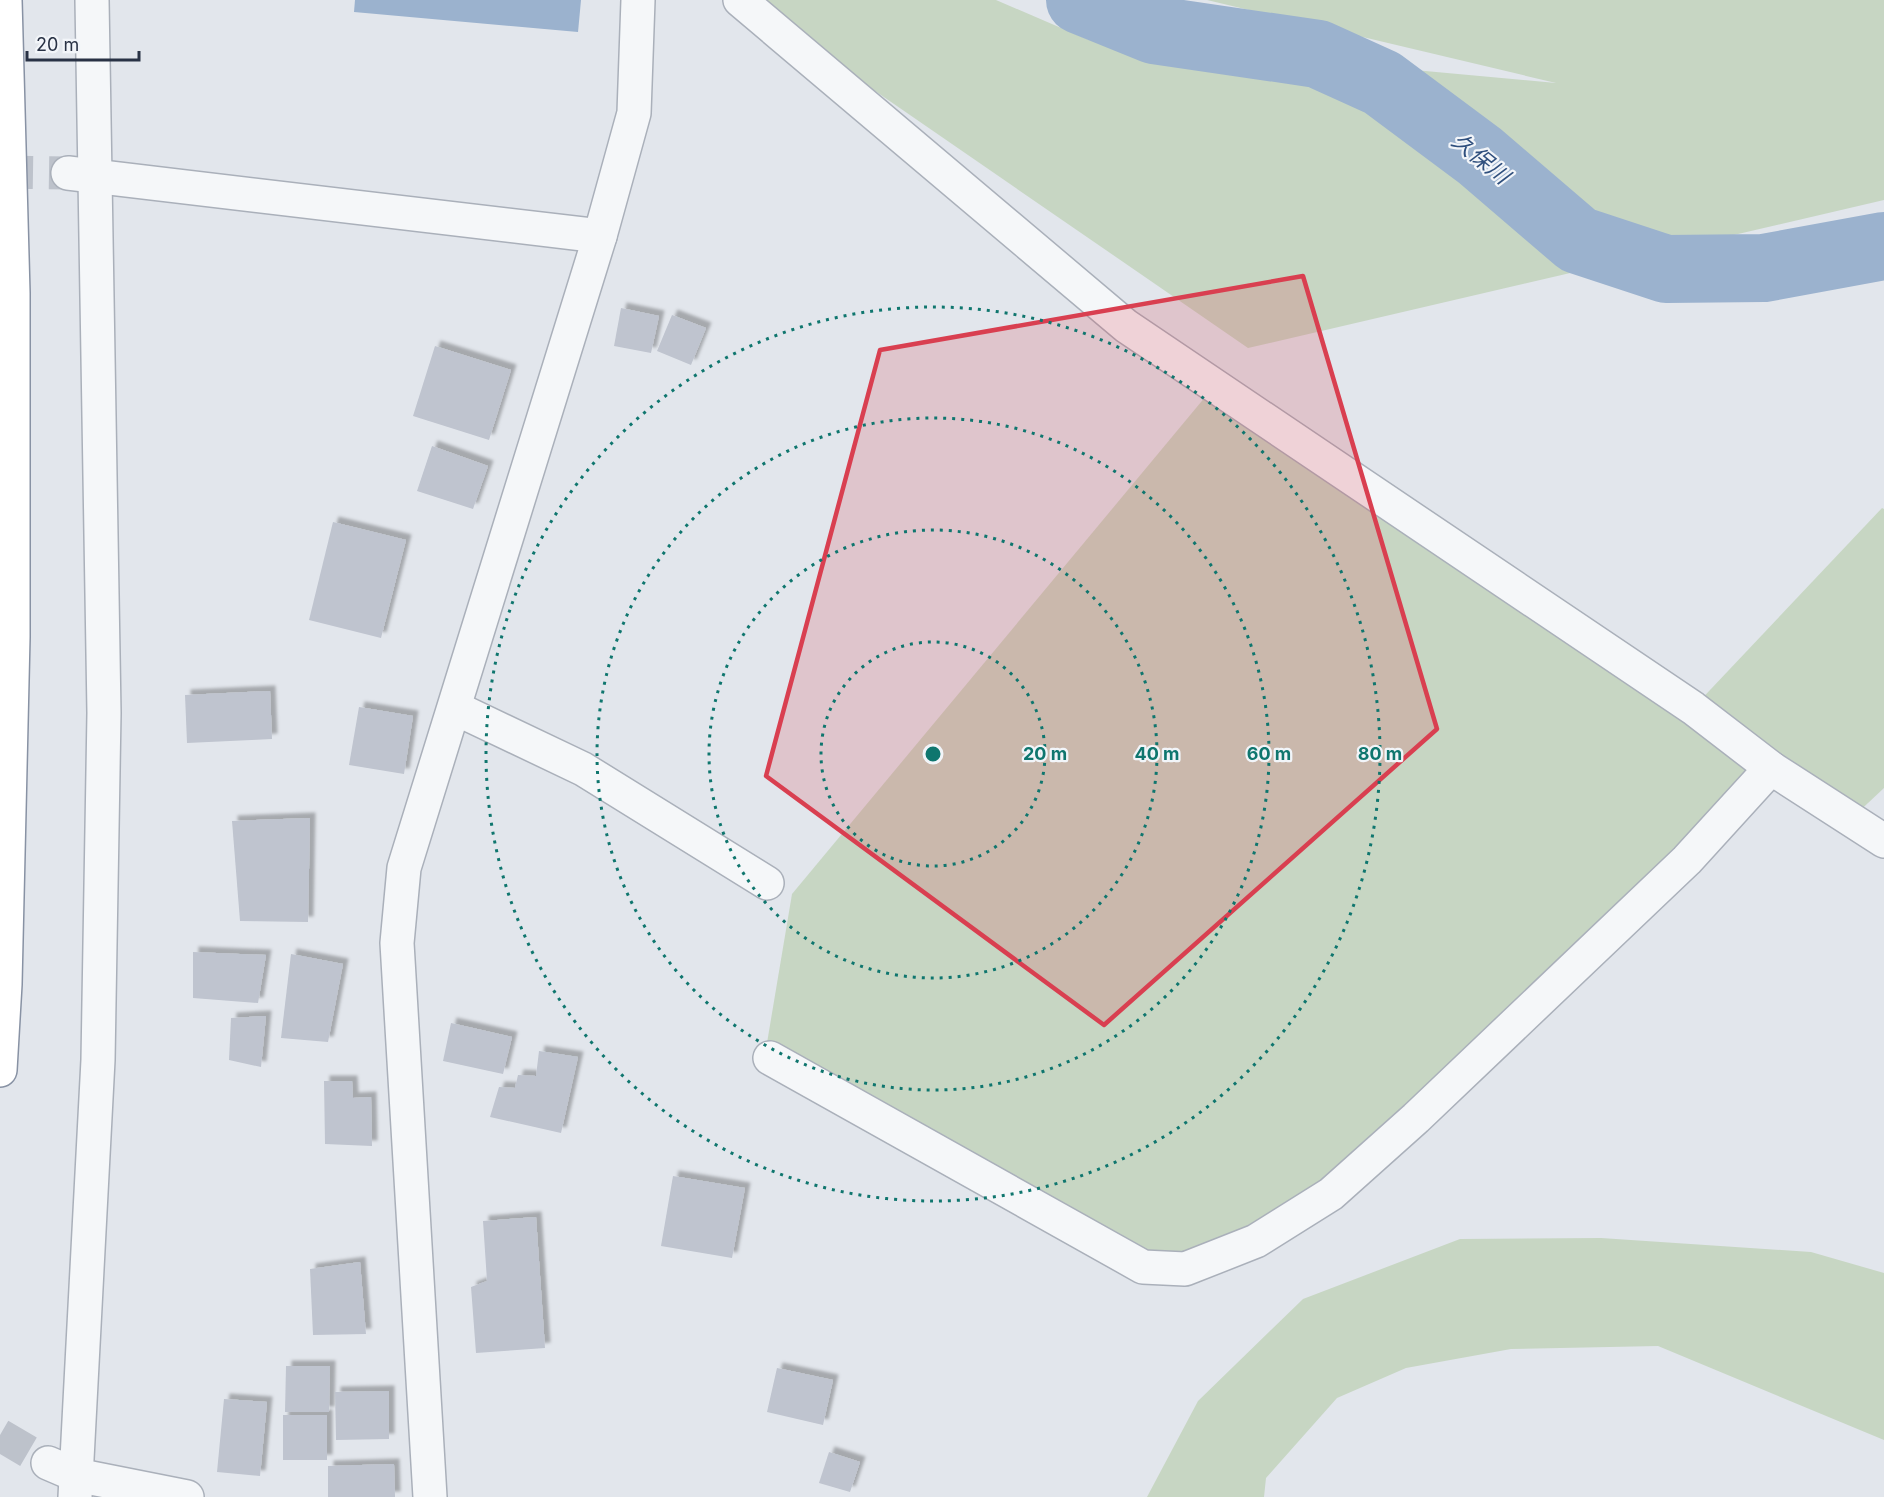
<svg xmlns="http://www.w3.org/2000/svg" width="1884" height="1497" font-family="Inter,'Noto Sans JP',sans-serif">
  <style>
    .green { fill: #c7d6c3 }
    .water { fill: #9bb2ce }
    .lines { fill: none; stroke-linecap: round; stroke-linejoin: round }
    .river { stroke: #9bb2ce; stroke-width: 68 }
    .building { fill: #bfc4cf; filter: url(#shadow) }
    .minor-tunnel { stroke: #bdc2cb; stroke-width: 33; stroke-dasharray: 33 16; stroke-linecap: butt }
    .minor-casing { stroke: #aab0ba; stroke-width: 36 }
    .highway-casing { stroke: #8892a4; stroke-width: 36 }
    .minor { stroke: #f5f7f9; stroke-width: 33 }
    .highway { stroke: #fff; stroke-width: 33 }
    .marked { fill: #d93f50; fill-opacity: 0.2; stroke: #d93f50; stroke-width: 4.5; stroke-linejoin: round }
    .ring { fill: none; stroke: #0f766e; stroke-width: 3; stroke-dasharray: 3 6 }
    .labels { text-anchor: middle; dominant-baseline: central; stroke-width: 4.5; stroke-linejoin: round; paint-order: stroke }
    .water-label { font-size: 22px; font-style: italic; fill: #2f4f7d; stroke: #f2f5f9 }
    .centre { fill: #0f766e; stroke: #f2f5f9; stroke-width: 3 }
    .ring-label { font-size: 18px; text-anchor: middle; font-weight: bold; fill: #0f766e; stroke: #f2f5f9; stroke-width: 4.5; stroke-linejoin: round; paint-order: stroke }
  </style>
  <defs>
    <filter id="shadow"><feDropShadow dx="5.5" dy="-5.5" stdDeviation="1.5" flood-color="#0004"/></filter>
  </defs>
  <rect width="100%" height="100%" fill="#e2e6ec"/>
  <!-- green -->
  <g class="green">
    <polygon points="743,0 996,0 1089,40 1556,83 1207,0 1884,0 1884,200 1248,348"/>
    <polygon points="1211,390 1771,768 1299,1228 1169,1268 767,1043 792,894"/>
    <polygon points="1882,508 1884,509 1884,788 1851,819 1693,708"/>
    <polygon points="1601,1238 1811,1252 1884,1273 1884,1440 1658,1346 1511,1349 1406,1368 1337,1398 1266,1478 1264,1497 1147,1497 1198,1401 1303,1299 1460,1239"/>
  </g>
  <!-- water -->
  <polygon class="water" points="355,0 581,0 578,32 354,12"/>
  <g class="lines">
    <!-- river -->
    <polyline class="river" points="1080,0 1154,30 1318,54 1382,83 1480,156 1578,240 1666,269 1764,268 1884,246"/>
  </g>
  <!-- building -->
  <g class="building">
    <polygon points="621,308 659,316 651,353 614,346"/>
    <polygon points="672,315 706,328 691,365 657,351"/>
    <polygon points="435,346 511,370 489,440 413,416"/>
    <polygon points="432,446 488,466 473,509 417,491"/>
    <polygon points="333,522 406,540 381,638 309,620"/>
    <polygon points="270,691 272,739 187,743 185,695"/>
    <polygon points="359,707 413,716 404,774 349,765"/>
    <polygon points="310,818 308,922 240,921 232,821"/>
    <polygon points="193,952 266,955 258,1003 193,998"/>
    <polygon points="291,954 343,964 328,1042 281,1038"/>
    <polygon points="266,1016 261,1067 229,1060 231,1018"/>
    <polygon points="451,1023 512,1037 503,1074 443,1061"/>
    <polygon points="539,1051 578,1057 561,1133 490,1117 499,1087 515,1088 518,1075 536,1076"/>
    <polygon points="324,1081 352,1081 353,1098 371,1097 372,1146 325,1144"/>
    <polygon points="673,1176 745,1188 732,1258 661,1246"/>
    <polygon points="536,1217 545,1348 476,1353 471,1287 487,1281 483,1221"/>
    <polygon points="360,1262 366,1334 313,1335 310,1269"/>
    <polygon points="286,1366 330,1366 329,1412 285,1412"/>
    <polygon points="777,1368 833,1380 823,1425 767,1412"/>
    <polygon points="389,1391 389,1439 336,1440 335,1392"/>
    <polygon points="224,1399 267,1402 260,1476 217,1472"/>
    <rect x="283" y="1415" width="44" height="45"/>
    <polygon points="829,1452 860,1462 850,1492 819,1483"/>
    <polygon points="394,1464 395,1497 328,1497 328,1466"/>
  </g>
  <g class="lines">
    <!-- minor-tunnel -->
    <g class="minor-tunnel">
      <polyline points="0,172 68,173"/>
      <polyline points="0,1435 48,1463"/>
    </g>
    <defs>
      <g id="minor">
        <polyline points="740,0 1126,326 1693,708 1771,768 1884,841"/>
        <polyline points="68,173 600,236"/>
        <polyline points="455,708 583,769 767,883"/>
        <polyline points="770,1058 1143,1267 1185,1269 1256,1241 1331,1194 1416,1118 1687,860 1771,768"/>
        <polyline points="48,1463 76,1475 187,1497"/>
        <polyline points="75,1497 98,1060 104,713 92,0"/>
        <polyline points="430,1497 397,943 404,868 600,236 634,113 638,0"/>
      </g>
      <polyline id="highway" points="0,1070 5,984 13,637 13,293 5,0"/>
    </defs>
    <!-- minor casing -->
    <use href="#minor" class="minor-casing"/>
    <!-- highway casing -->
    <use href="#highway" class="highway-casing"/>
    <!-- minor -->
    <use href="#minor" class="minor"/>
    <!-- highway -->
    <use href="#highway" class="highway"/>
  </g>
  <!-- marked area -->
  <path class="marked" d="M 1303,276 L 1437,729 L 1104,1025 L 766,776 L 880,350 Z"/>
  <!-- distance rings -->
  <g class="ring">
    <circle cx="933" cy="754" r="112"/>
    <circle cx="933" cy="754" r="224"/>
    <circle cx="933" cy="754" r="336"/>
    <circle cx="933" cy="754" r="447"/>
  </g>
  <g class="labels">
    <!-- water labels -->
    <g class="water-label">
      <text transform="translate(1481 158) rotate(39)">久保川</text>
    </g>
  </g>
  <circle cx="933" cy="754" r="9" class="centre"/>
  <g class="ring-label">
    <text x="1045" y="760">20 m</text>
    <text x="1157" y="760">40 m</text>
    <text x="1269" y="760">60 m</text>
    <text x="1380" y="760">80 m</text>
  </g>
  <!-- scale -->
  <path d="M27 51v9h112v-9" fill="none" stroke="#293245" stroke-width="3"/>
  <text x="36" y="51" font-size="18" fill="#293245" stroke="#f2f5f9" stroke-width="4.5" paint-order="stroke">20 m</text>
</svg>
